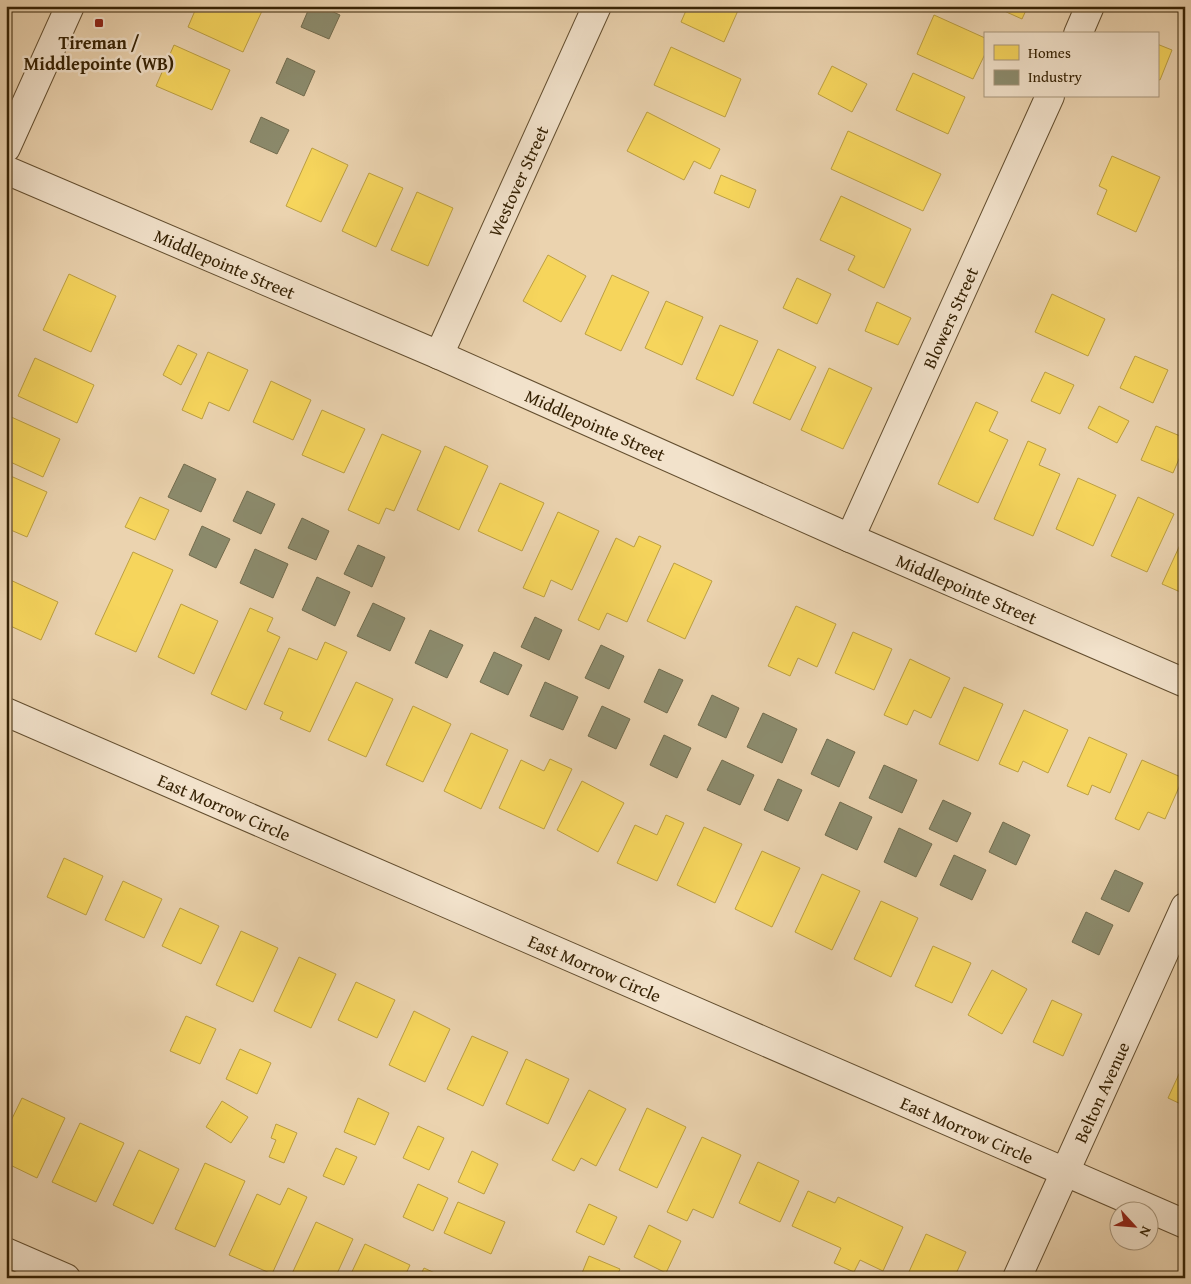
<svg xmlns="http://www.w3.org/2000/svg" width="1191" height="1284" font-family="'Gentium Book Plus',serif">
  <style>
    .homes { fill: #f6d55c; stroke: #bc9f42 }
    .industry { fill: #8c8c6e; stroke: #726c4e }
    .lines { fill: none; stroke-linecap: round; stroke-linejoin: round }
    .minor-casing { stroke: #634e2f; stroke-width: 30 }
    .minor { stroke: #f2e2cb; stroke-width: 28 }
    .poi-dot { fill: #8f2418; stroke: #f2e2cb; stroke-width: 2 }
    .labels { text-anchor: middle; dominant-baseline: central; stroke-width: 5; stroke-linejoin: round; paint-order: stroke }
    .poi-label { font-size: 18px; font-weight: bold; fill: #362204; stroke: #f2e2cb }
    .street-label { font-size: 18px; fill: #362204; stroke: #f2e2cb }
  </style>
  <rect width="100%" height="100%" fill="#ebd3af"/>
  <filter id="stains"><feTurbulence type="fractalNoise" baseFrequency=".004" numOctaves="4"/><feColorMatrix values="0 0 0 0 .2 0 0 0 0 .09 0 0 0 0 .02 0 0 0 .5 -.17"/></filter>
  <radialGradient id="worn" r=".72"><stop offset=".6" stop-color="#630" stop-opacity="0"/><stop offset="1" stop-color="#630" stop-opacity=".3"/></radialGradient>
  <!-- homes -->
  <g class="homes">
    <polygon points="197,6 252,6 262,11 243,52 188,27"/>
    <polygon points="688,6 740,6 724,42 681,22"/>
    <polygon points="993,6 1028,6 1022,19"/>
    <polygon points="1173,6 1185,6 1185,12"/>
    <polygon points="934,15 985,38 985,54 973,79 917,54"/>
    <polygon points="1157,44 1172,50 1160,80 1157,79"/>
    <polygon points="174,45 230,70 212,110 156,86"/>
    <polygon points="671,47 741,79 725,117 654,85"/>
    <polygon points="832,66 867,84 852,112 818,94"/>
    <polygon points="913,73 965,97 948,134 896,110"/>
    <polygon points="647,112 720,149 710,169 694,161 684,180 627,151"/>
    <polygon points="848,131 941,174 923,211 831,169"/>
    <polygon points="312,148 348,165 321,222 286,206"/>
    <polygon points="1112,156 1160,177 1136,232 1097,214 1107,190 1099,186"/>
    <polygon points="369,173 403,188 376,247 342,231"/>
    <polygon points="721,175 756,190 749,208 714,193"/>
    <polygon points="417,192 453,208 428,266 391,250"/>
    <polygon points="841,196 911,229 884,288 848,270 855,256 820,240"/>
    <polygon points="1185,248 1185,263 1179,261"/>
    <polygon points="548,255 586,276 561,322 523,301"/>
    <polygon points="69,274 116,296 91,352 43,330"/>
    <polygon points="612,275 649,292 621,351 585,334"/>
    <polygon points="797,278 831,294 817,324 783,308"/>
    <polygon points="1052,294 1105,319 1088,356 1035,332"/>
    <polygon points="666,301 703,317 682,365 645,348"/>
    <polygon points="877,302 911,318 898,345 865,331"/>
    <polygon points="720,325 758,341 733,396 696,379"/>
    <polygon points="178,345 197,354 181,385 163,375"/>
    <polygon points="778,349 816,367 790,420 753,403"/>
    <polygon points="208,352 248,370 229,411 209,402 202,419 182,410"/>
    <polygon points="1135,356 1168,370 1153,403 1120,388"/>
    <polygon points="35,358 94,385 77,423 18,396"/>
    <polygon points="829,368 872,388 843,449 801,430"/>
    <polygon points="1045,372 1074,385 1060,414 1031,401"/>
    <polygon points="271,381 311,400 293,440 253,422"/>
    <polygon points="976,402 998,412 989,431 1008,440 978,503 938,484"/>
    <polygon points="1099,406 1129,421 1117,443 1088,428"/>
    <polygon points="322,410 365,429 344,473 302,455"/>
    <polygon points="9,416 60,439 43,477 6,460 6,423"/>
    <polygon points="1156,426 1185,438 1185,445 1173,473 1141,460"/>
    <polygon points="382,434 421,451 394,511 386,508 379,524 348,510"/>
    <polygon points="1028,441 1046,449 1039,465 1060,474 1033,536 994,519"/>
    <polygon points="445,446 488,466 459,530 417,510"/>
    <polygon points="6,474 47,492 27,537 6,528"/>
    <polygon points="1078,478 1116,495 1093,546 1056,529"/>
    <polygon points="500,483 544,503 522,551 478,531"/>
    <polygon points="140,497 169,510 155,540 125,527"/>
    <polygon points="1138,497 1174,514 1147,572 1111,556"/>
    <polygon points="558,512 599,531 572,590 551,580 544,597 523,588"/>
    <polygon points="1185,534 1185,594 1162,584"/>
    <polygon points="639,536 661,546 627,622 607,613 599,630 578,620 616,538 634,547"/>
    <polygon points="133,552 173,570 136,652 95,634"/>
    <polygon points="674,563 712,581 685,639 647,621"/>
    <polygon points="6,578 58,602 41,640 6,624"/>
    <polygon points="181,604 218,621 194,674 158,657"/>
    <polygon points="796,606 836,624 817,667 798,658 790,676 768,666"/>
    <polygon points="250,608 273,618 267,631 280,637 246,710 211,694"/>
    <polygon points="853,632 892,649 874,690 835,673"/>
    <polygon points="325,642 347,652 310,732 280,719 283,712 264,704 289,648 317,660"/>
    <polygon points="910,659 950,678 931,718 914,710 907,725 884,715"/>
    <polygon points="356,682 393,699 366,757 328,740"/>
    <polygon points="964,687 1003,704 978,761 939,744"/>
    <polygon points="413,706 451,724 423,782 386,765"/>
    <polygon points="1024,710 1068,730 1048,773 1023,761 1018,772 999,764"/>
    <polygon points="471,733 508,750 481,809 444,791"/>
    <polygon points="1089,737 1127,754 1110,793 1092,785 1088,795 1067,786"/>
    <polygon points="550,759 572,769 544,829 499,808 521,760 544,771"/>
    <polygon points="1142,760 1183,778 1165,819 1148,812 1139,830 1115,819"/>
    <polygon points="582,781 624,803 598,852 557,830"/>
    <polygon points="666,815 684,823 657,881 617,863 635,825 657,835"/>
    <polygon points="704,827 742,844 715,903 677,885"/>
    <polygon points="762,851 800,868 772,927 735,909"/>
    <polygon points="64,858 103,876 86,915 47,897"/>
    <polygon points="822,874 860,891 832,950 795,932"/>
    <polygon points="123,881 162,899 144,938 105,920"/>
    <polygon points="881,901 918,918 891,977 854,959"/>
    <polygon points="180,908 219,926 201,964 162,946"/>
    <polygon points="241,931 278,948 253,1002 216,985"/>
    <polygon points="933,946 971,963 952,1003 915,986"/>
    <polygon points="299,957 336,974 311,1028 274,1011"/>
    <polygon points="992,970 1027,989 1002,1034 968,1015"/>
    <polygon points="356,982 395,1000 377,1038 338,1020"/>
    <polygon points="1052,1000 1082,1014 1063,1056 1033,1042"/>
    <polygon points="414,1011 450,1029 425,1082 389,1065"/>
    <polygon points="186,1016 216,1029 200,1064 170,1051"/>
    <polygon points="472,1036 508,1052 483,1106 447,1089"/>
    <polygon points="240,1049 271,1063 257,1094 226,1079"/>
    <polygon points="526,1059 569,1079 548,1124 506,1104"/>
    <polygon points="1185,1061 1185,1106 1168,1098"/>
    <polygon points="589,1090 626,1109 596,1166 581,1158 574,1171 552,1160"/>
    <polygon points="22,1098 65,1118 37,1178 6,1163 6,1131"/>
    <polygon points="358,1098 389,1113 375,1145 344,1132"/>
    <polygon points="222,1101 248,1117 231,1143 206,1127"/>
    <polygon points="647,1108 686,1127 657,1188 619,1170"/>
    <polygon points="80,1123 124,1143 96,1202 52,1182"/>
    <polygon points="276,1124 297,1133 284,1163 269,1157 276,1140 271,1138"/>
    <polygon points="418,1126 444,1138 429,1170 403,1158"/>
    <polygon points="702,1137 741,1155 713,1218 693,1209 687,1221 667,1212"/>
    <polygon points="336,1148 357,1157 344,1185 323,1176"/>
    <polygon points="139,1150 179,1169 153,1224 113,1205"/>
    <polygon points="472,1151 498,1164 484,1194 458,1182"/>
    <polygon points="758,1162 799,1181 780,1222 739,1203"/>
    <polygon points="205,1163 245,1181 215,1247 175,1229"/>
    <polygon points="418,1184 448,1198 433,1231 403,1217"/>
    <polygon points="288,1188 307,1197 272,1274 229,1255 257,1194 280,1205"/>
    <polygon points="808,1191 835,1203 838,1197 903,1227 883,1271 860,1260 854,1272 834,1263 841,1248 792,1226"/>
    <polygon points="458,1202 505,1222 491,1254 444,1233"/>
    <polygon points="589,1204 617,1217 604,1245 576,1232"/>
    <polygon points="316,1222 353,1239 335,1278 290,1278"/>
    <polygon points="649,1225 681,1241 666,1273 634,1257"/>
    <polygon points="926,1234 966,1252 954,1278 915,1278 908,1274"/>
    <polygon points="365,1244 410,1265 404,1278 349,1278"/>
    <polygon points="589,1256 620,1269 616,1278 580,1278"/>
    <polygon points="424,1268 446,1278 419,1278"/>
  </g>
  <!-- industry -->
  <g class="industry">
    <polygon points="310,6 320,6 340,15 329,39 301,27"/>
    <polygon points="287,58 315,71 304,96 276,83"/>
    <polygon points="261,117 289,130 277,154 250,142"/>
    <polygon points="184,464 216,479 201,512 168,497"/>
    <polygon points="247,491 275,504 261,534 233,521"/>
    <polygon points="302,518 329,531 316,560 288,548"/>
    <polygon points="202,526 230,539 216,568 189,555"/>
    <polygon points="358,545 385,557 372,587 344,574"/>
    <polygon points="255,549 288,564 273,598 240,583"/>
    <polygon points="317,577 350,592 335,626 302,610"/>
    <polygon points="373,603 405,618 390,651 357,636"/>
    <polygon points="535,617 562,630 549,660 521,647"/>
    <polygon points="430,630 463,645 447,678 415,663"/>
    <polygon points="601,645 624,656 609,689 585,678"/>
    <polygon points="494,652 522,665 508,695 480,682"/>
    <polygon points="659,669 683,680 667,713 644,702"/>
    <polygon points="545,682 578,697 563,730 530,716"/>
    <polygon points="712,695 739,708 726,738 698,725"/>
    <polygon points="602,706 630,719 616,749 588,736"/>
    <polygon points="763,713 797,729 782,763 747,747"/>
    <polygon points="664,735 691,748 677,778 650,765"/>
    <polygon points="827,739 855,752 839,787 811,774"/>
    <polygon points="722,760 754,775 740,805 707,790"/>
    <polygon points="884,765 917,780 902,813 869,798"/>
    <polygon points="778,779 802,790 788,821 764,810"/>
    <polygon points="943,800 971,813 957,842 929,829"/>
    <polygon points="840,802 872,817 857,850 825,835"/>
    <polygon points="1003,822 1030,835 1016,865 989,852"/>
    <polygon points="899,828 932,844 916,877 884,862"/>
    <polygon points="954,855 986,870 972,900 940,885"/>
    <polygon points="1115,870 1143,883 1129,912 1101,899"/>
    <polygon points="1086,912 1113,925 1099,955 1072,942"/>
  </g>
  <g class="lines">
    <defs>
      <g id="minor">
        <polyline points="1078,34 1090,6"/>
        <polyline points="6,148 70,6"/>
        <path id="s1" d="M 6,170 L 439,355 L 850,538 L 1185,683"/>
        <path id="s2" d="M 439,355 L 597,6"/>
        <path id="s3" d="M 850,538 L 1050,96"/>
        <path id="s4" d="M 6,712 L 1185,1224"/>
        <polyline points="6,1252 66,1278"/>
        <path id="s5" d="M 1017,1278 L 1185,907"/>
      </g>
    </defs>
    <!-- minor casing -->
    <use href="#minor" class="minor-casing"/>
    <!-- minor -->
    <use href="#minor" class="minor"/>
  </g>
  <!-- markers -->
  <rect class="poi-dot" x="94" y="18" width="10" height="10" rx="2.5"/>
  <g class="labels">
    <!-- poi labels -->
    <g class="poi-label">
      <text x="99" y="42">Tireman /<tspan x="99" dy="21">Middlepointe (WB)</tspan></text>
    </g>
    <!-- street labels -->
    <g class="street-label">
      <text stroke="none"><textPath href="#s2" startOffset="191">Westover Street</textPath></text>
      <text stroke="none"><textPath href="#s1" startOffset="238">Middlepointe Street</textPath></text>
      <text stroke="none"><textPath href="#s3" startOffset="242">Blowers Street</textPath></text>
      <text stroke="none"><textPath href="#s1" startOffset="642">Middlepointe Street</textPath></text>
      <text stroke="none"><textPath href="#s1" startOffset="1048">Middlepointe Street</textPath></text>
      <text stroke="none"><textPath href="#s4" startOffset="238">East Morrow Circle</textPath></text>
      <text stroke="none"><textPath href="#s4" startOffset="642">East Morrow Circle</textPath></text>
      <text stroke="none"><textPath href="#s5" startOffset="204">Belton Avenue</textPath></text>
      <text stroke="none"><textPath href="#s4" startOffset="1048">East Morrow Circle</textPath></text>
    </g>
  </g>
  <!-- margin -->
  <rect width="1191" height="1284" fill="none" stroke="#ebd3af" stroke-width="25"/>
  <rect x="8" y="8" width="1176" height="1269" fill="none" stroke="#362204" stroke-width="2.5"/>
  <rect x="12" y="12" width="1166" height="1259" fill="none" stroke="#362204"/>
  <!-- legend -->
  <rect x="984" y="32" width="175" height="65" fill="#f2e2cb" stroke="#a7957b"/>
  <rect x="994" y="45" width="25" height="15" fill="#f6d55c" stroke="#a7957b"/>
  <text x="1028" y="58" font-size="15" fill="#362204">Homes</text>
  <rect x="994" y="70" width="25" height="15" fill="#8c8c6e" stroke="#a7957b"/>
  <text x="1028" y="82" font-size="15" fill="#362204">Industry</text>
  <!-- north arrow -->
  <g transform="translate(1134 1226) rotate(116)"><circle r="24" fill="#f2e2cb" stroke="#a7957b"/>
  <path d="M0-4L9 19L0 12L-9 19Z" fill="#8f2418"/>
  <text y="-8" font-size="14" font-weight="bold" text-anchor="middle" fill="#362204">N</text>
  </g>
  <rect width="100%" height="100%" filter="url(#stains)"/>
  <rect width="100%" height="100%" fill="url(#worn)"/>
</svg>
